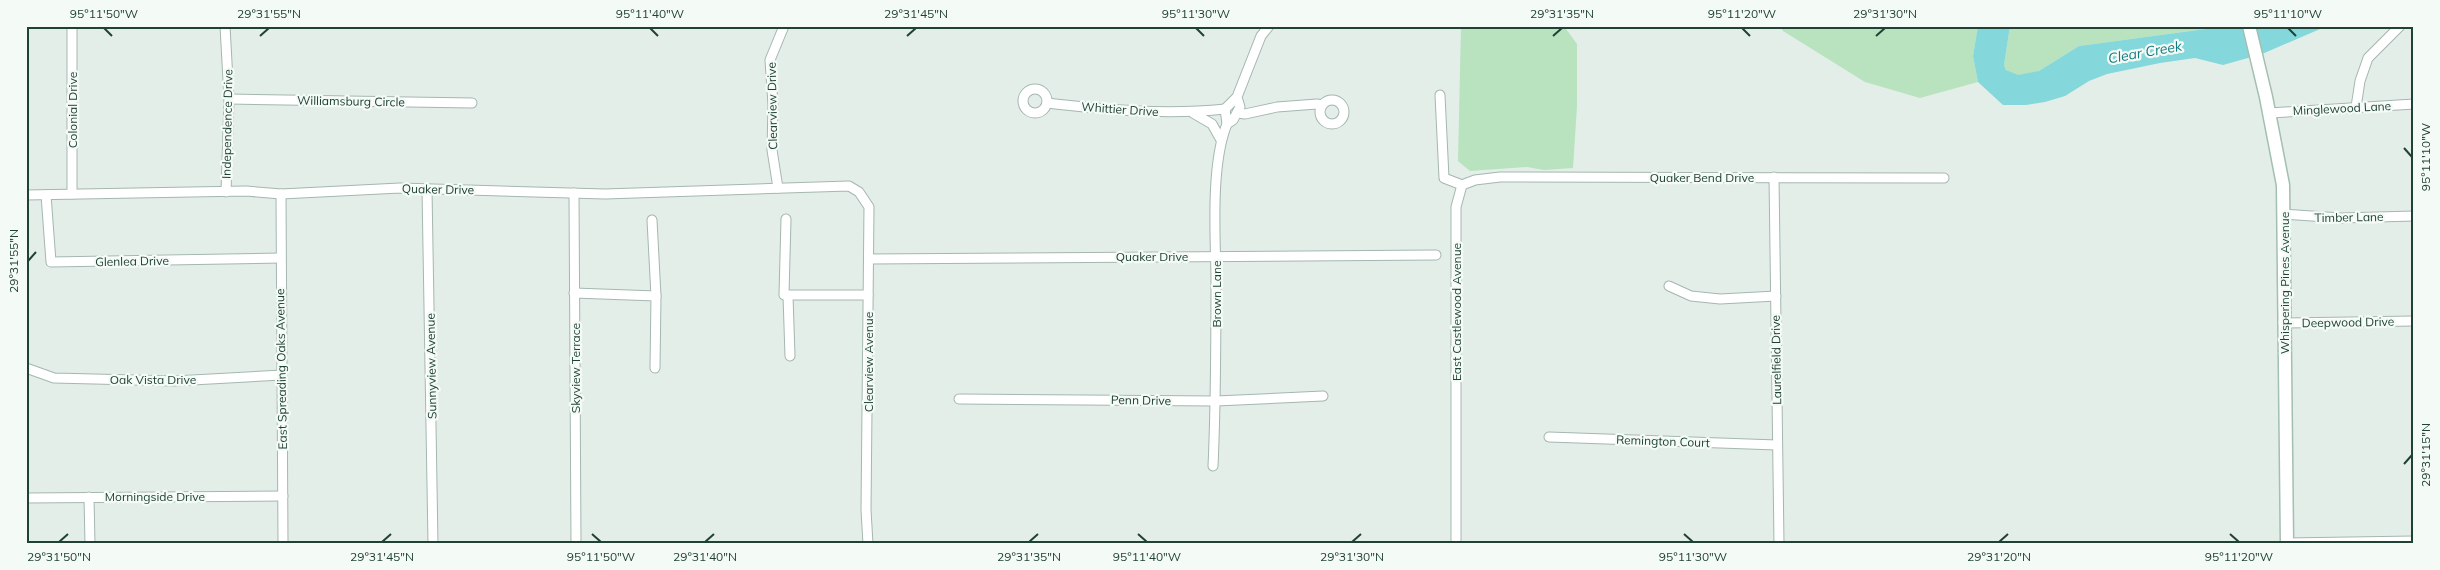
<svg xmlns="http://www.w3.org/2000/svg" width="2440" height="570" font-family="Mulish,sans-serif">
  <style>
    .green { fill: #b9e2bf }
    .water { fill: #84d7da }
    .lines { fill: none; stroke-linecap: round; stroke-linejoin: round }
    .minor-casing { stroke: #a5b7af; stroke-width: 11 }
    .secondary-casing { stroke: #a2bfb1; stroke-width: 15 }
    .minor { stroke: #fff; stroke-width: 9 }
    .secondary { stroke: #fff; stroke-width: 12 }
    .ticks { fill: none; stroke: #204235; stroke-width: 2 }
    .labels { text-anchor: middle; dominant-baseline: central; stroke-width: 4.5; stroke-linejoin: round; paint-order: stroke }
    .street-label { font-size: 12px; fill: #204235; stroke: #f4faf6 }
    .water-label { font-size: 14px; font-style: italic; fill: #127b81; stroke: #f4faf6 }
    .neatline { fill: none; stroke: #204235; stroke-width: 2 }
    .ticks-label { font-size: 12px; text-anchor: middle; fill: #204235 }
  </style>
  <rect width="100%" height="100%" fill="#e3eee8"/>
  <!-- green -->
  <g class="green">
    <polygon points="1461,26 1564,26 1577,44 1577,106 1573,168 1544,170 1527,167 1470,171 1458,161"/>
    <polygon points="1780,26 1978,26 1973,56 1978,82 1920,98 1865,82 1783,31"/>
    <polygon points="2010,26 2228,26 2079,46 2039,71 2018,76 2006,70 2004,65"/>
  </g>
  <!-- water -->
  <polygon class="water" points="1978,26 2010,26 2004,65 2006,70 2018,75 2039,71 2079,46 2228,26 2327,26 2262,54 2223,65 2195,58 2160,63 2107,74 2089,81 2065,96 2045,102 2026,105 2003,105 1978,82 1973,56"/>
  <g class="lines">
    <defs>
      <g id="minor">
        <polyline points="72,26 72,194"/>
        <polyline points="225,26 229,99 226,192"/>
        <circle cx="1035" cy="101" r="12"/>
        <polyline points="1440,95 1444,178 1462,185"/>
        <polyline points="1237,97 1240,107 1233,120 1227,124 1225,109 1237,97 1261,36 1269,26"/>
        <polyline points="229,99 472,103"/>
        <circle cx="1332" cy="112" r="12"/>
        <path d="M 1047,103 C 1107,110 1166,115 1225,109"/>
        <polyline points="2356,107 2360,81 2368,58 2400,26"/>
        <polyline points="1193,113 1212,124 1221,140"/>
        <polyline points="1238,113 1245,114 1277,107 1317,104 1322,105"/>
        <polyline points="2270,113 2414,104"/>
        <polyline points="1774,177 1779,544"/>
        <polyline points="1462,185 1475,180 1500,177 1944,178"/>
        <polyline points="778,188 772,150 773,105 770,60 784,26"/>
        <polyline points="427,189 433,544"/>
        <polyline points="574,193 576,544"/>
        <polyline points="281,194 283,544"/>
        <polyline points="26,195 246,191 281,194 400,188 605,194 849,186 859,192 869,207 866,510 868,544"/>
        <polyline points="46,195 51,262 280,258"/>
        <polyline points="2284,214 2341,218 2414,216"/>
        <polyline points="786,219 784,295 868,295"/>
        <polyline points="652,220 656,296 655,368"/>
        <polyline points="869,259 1436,255"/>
        <polyline points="1669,286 1691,296 1720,299 1776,296"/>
        <polyline points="574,293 656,296"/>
        <polyline points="788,296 790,356"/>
        <polyline points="2283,323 2414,321"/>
        <polyline points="26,368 54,378 174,381 282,375"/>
        <polyline points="959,399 1216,401 1323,396"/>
        <polyline points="1549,437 1777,445"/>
        <path d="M 1213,466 C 1216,402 1216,339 1216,275 C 1215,232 1211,163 1227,124"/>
        <polyline points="89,497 90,544"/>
        <polyline points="26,498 283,496"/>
        <polyline points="2287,543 2414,541"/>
        <polyline points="1456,544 1456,207 1462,185"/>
      </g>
      <polyline id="secondary" points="2249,26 2266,97 2283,185 2287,544"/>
    </defs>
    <!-- minor casing -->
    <use href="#minor" class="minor-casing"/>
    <!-- secondary casing -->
    <use href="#secondary" class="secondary-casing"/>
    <!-- minor -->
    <use href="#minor" class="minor"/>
    <!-- secondary -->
    <use href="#secondary" class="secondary"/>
  </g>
  <!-- ticks -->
  <path class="ticks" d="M 104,28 L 112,36M 650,28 L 658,36M 1196,28 L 1204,36M 1742,28 L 1750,36M 2288,28 L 2296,36M 260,36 L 269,28M 907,36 L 916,28M 1553,36 L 1562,28M 1876,36 L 1885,28M 2404,148 L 2412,157M 28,261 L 36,252M 2404,464 L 2412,455M 592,534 L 601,542M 1138,534 L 1147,542M 1684,534 L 1693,542M 2230,534 L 2239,542M 59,542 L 68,534M 382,542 L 391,534M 705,542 L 714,534M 1029,542 L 1038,534M 1352,542 L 1361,534M 1999,542 L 2008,534"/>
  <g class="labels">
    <!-- street labels -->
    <g class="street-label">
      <text transform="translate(351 101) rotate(1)">Williamsburg Circle</text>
      <text transform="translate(772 106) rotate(-91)">Clearview Drive</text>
      <text transform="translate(2342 108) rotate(-3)">Minglewood Lane</text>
      <text transform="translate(1120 109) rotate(4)">Whittier Drive</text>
      <text transform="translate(72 110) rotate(-90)">Colonial Drive</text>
      <text transform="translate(227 124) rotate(-89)">Independence Drive</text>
      <text x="1702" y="177">Quaker Bend Drive</text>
      <text transform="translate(438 189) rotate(1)">Quaker Drive</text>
      <text transform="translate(2349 217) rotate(-1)">Timber Lane</text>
      <text x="1152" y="256">Quaker Drive</text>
      <text transform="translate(132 261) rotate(-1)">Glenlea Drive</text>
      <text transform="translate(2284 283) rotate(-90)">Whispering Pines Avenue</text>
      <text transform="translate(1216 294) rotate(-90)">Brown Lane</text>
      <text transform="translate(1456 312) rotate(-90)">East Castlewood Avenue</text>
      <text transform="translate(2348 322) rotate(-1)">Deepwood Drive</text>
      <text transform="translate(1776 360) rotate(-91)">Laurelfield Drive</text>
      <text transform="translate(868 362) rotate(-90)">Clearview Avenue</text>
      <text transform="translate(431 366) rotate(-91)">Sunnyview Avenue</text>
      <text transform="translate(575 368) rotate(-90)">Skyview Terrace</text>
      <text transform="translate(281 369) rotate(-91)">East Spreading Oaks Avenue</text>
      <text x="153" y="379">Oak Vista Drive</text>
      <text transform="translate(1141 400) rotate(1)">Penn Drive</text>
      <text transform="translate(1663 441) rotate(2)">Remington Court</text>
      <text x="155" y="496">Morningside Drive</text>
    </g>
    <!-- water labels -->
    <g class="water-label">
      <text transform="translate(2145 52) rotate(-10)">Clear Creek</text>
    </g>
  </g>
  <!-- border -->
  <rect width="2440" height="570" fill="none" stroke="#f4faf6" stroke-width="55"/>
  <rect x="28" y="28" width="2384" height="514" class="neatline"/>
  <g class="ticks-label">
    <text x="104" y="18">95°11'50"W</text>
    <text x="269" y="18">29°31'55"N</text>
    <text x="650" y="18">95°11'40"W</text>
    <text x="916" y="18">29°31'45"N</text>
    <text x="1196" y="18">95°11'30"W</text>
    <text x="1562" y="18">29°31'35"N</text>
    <text x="1742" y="18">95°11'20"W</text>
    <text x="1885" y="18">29°31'30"N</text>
    <text x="2288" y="18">95°11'10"W</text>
    <text transform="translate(2426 157) rotate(-90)" y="4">95°11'10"W</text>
    <text transform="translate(14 261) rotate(-90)" y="4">29°31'55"N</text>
    <text transform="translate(2426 455) rotate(-90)" y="4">29°31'15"N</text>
    <text x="59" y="561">29°31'50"N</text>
    <text x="382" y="561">29°31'45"N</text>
    <text x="601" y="561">95°11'50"W</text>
    <text x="705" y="561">29°31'40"N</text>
    <text x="1029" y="561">29°31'35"N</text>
    <text x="1147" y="561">95°11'40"W</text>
    <text x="1352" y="561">29°31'30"N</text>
    <text x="1693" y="561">95°11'30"W</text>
    <text x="1999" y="561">29°31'20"N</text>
    <text x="2239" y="561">95°11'20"W</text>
  </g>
</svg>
